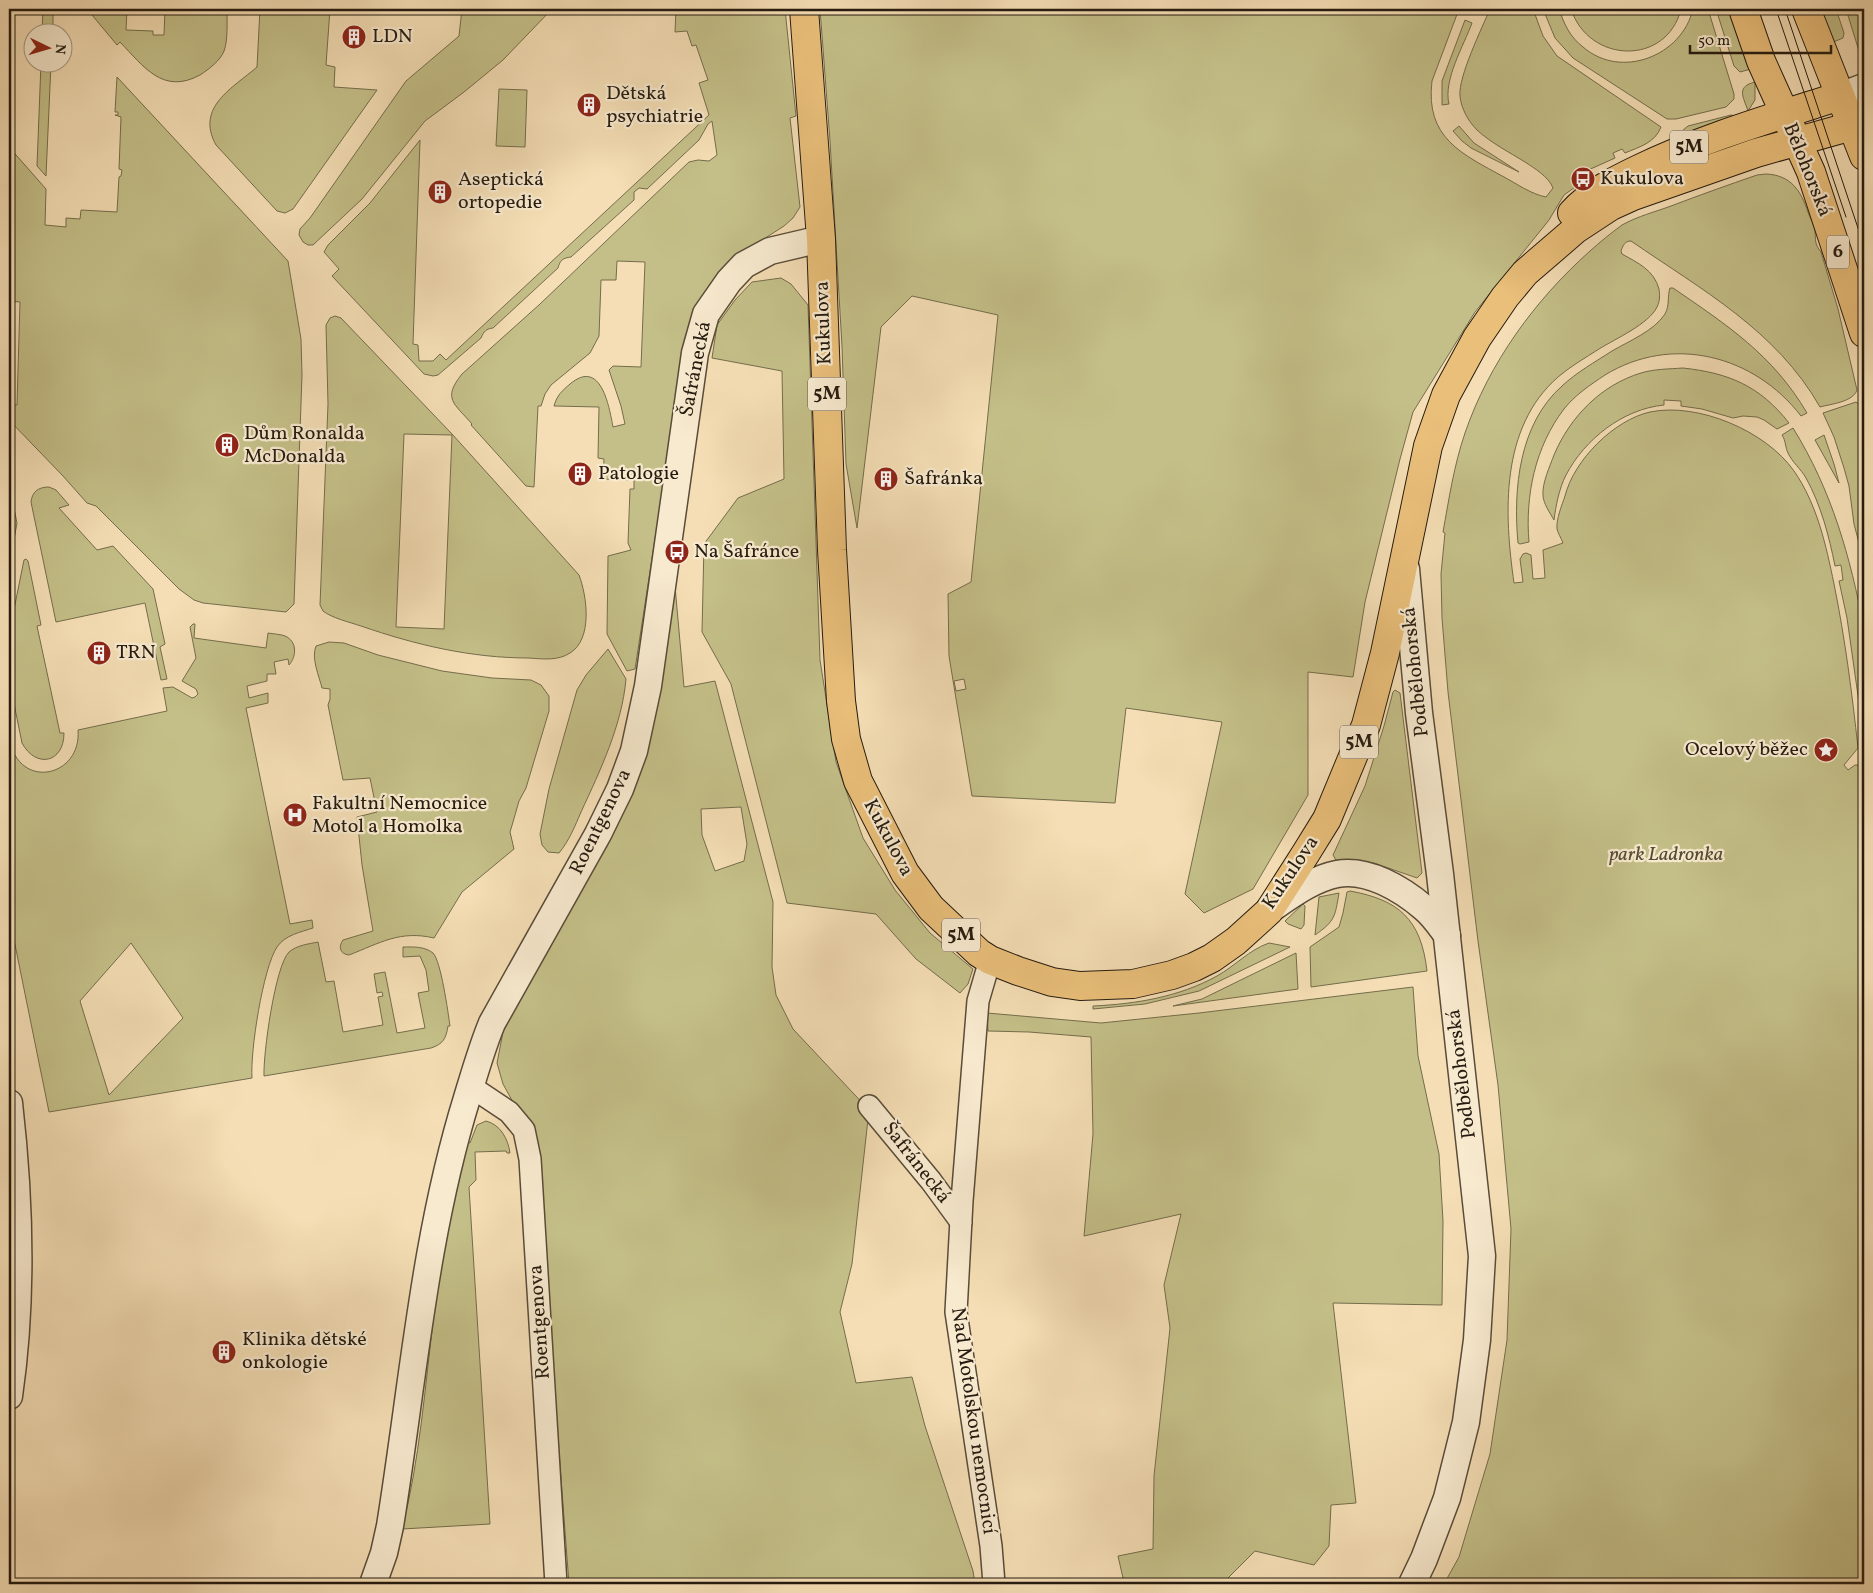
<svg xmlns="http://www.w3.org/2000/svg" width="1873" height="1593" font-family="Vollkorn,serif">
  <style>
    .green { fill: #c4bf88; stroke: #746d4c; fill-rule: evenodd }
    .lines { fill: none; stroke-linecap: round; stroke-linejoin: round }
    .minor-casing { stroke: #594c39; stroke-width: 24 }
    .tertiary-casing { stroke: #594c39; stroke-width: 29 }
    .primary-casing { stroke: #251b10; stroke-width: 30 }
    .minor { stroke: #f8eacf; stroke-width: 21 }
    .tertiary { stroke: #f8eacf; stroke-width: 26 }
    .primary { stroke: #eabf7a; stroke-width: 28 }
    .tram { stroke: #251b10; stroke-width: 1 }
    .labels { text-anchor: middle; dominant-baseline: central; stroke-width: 4.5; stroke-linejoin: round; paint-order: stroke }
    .shield { fill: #f8eacf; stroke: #645949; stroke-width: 1 }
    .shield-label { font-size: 19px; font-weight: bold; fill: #251b10 }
    .poi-label { font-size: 20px; fill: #251b10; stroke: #f8eacf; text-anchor: start }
    .street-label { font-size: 20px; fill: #251b10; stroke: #f8eacf }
    .park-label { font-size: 20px; font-style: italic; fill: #554c34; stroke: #f8eacf }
  </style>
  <rect width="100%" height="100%" fill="#f5deb5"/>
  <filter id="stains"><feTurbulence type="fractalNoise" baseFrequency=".004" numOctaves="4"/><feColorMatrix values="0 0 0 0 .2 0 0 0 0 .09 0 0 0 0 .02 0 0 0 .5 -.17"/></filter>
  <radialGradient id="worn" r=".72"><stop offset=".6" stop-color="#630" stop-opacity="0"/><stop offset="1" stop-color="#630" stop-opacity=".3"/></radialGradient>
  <!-- green -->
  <g class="green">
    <polygon points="43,9 53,9 53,32 42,32"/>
    <path d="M 87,9 L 127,9 L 126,30 L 153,31 L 153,35 L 164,35 L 165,9 L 227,9 C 227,20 228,41 224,51 C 220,61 209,69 200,75 C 163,95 144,67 120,42 L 117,45 Z"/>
    <path d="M 260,9 L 330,9 L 326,65 L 335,67 L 334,87 L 377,90 L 293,209 L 285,213 L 277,211 L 216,145 C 195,107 233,88 257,67 Z"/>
    <polygon points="462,9 552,9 503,60 464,92 425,121 362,199 313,245 308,245 303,242 299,235 300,229 310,218 406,81 459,36"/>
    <path d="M 676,9 L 785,9 L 796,116 L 790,118 L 800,207 L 793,218 L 784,226 L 739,255 L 685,344 L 635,669 L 627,671 L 607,634 L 608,556 L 631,550 L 628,543 L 630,489 L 634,489 L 634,480 L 603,479 L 604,459 L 598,458 L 599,407 L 554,406 C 557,395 562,391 570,384 C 601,358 609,406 613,427 L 625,424 L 621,406 L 609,370 L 613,366 L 641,367 L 645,262 L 617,261 L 616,280 L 601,280 L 599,336 L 590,353 L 551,385 L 545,394 L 541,406 L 538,406 L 534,487 L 526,486 L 471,425 L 472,424 C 454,403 442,399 462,374 L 540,304 L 689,162 L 698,160 L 709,161 L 717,155 L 712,121 L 708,124 L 699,140 L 647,189 L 639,188 L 634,192 L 634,200 L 571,257 C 563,258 560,260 558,268 L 493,328 C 486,329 484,331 481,338 L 438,375 L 433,376 L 424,374 L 332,276 L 339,269 L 324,252 L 328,245 L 370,203 L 420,140 L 413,344 L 418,345 L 419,361 L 433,361 L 440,354 L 446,360 L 709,115 L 699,83 L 708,80 L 696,45 L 692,46 L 687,31 L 675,32 Z"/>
    <path d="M 820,9 L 1459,9 L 1432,81 C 1425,138 1462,154 1504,177 C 1517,184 1531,194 1546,197 L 1553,188 C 1549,177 1534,168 1525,162 C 1509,152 1491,143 1477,130 C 1468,121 1461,108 1460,96 C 1458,77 1482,28 1490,9 L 1533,9 L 1543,36 L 1557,56 L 1661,127 C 1655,143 1639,147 1625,153 L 1622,149 L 1613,153 L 1615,158 L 1575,176 L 1578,185 L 1564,195 L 1549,220 L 1475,312 L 1413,412 L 1400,459 L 1365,602 L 1353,677 L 1308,672 L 1308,795 L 1253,889 L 1204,913 L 1185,894 L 1222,722 L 1126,708 L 1115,803 L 972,796 L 949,656 L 948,594 L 971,582 L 998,315 L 912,296 L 881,327 L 857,528 L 846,464 L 842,346 L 830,141 ZM 964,679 L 966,689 L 956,691 L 954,681 Z"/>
    <path d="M 1543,9 L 1559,9 C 1564,24 1570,37 1583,47 C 1621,80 1682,56 1693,9 L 1708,9 L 1734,94 L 1734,99 L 1726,107 L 1676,119 L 1667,119 L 1573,58 L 1555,38 Z"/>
    <path d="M 1571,9 L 1681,9 C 1667,66 1589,64 1571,9 Z"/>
    <polygon points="1716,9 1731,9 1751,69 1740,72 1734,66"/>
    <polygon points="1818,9 1836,9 1844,33 1843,38 1831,43"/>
    <polygon points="1846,9 1864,9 1864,57 1859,51"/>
    <path d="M 1465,20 L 1472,23 C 1464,45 1443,80 1449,104 L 1442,105 L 1442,81 Z"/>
    <polygon points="41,63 51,63 46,176 37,166"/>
    <polygon points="117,77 288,261 301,339 302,375 294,604 286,612 203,603 194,600 179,589 96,506 87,503 63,476 9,420 9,405 17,405 20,302 9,301 14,167 9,164 9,147 46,189 45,225 66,227 66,218 80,219 81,210 117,212 119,177 121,176 122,170 119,169 121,117 115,115 118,115 118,112 115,112"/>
    <path d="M 1755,82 L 1755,100 L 1748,111 C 1743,96 1736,87 1755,82 Z"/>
    <polygon points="499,89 527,90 525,147 496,146"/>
    <polygon points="1731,115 1736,116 1681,136 1682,131 1688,126"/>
    <polygon points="1459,126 1474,143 1519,172 1471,148 1462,141 1453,131"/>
    <path d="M 1766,174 C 1791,175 1801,191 1808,212 C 1810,218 1814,225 1815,231 C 1816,241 1814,243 1821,252 L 1838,309 L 1857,390 C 1853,402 1831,404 1820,407 C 1776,330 1702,290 1631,241 C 1625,241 1623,245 1621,251 L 1622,254 C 1638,263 1654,270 1659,289 C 1660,295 1660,301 1657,307 C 1649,324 1615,339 1599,349 C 1585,358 1571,366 1558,377 C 1500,428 1504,513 1514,583 L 1523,582 L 1520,559 L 1523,554 L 1526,553 L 1531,555 L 1533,579 L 1545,578 L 1543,550 L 1563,543 C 1561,538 1558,533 1557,529 C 1556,519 1562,505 1565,496 C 1574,460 1614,420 1650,412 C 1698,402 1766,431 1794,471 C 1817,504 1826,545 1834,584 C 1845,638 1852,693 1858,748 L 1844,765 L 1848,770 L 1855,765 L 1858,765 L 1860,775 L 1864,774 L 1864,1584 L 1444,1584 L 1459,1557 L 1490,1454 L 1507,1340 L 1511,1229 L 1498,1085 L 1478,941 L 1448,692 L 1442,618 L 1441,574 L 1445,533 L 1443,532 C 1449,499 1454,465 1465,433 C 1489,363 1535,300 1590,251 C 1600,242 1611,233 1622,225 C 1638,216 1655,212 1671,206 C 1700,195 1728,185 1757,175 Z"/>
    <polygon points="781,278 791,284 808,305 820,660 836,762 863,838 895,890 930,933 973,969 968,984 960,993 916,959 876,914 787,903 731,684 702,632 704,544 738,498 784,479 782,371 712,358 717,325 735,300 752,282"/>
    <path d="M 1670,288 L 1673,288 C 1727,325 1773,355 1807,413 L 1801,416 C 1754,355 1672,334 1605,375 C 1590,385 1575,395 1564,409 C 1535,447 1525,496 1529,542 L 1520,544 L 1518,543 C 1513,489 1519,424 1562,386 C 1577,372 1595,362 1612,351 C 1629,341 1654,331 1665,314 C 1670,305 1667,297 1670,288 Z"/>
    <path d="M 335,316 L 341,318 L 452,434 L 579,575 C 587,596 593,639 570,653 C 558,661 543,659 529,658 C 471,658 416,645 361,626 C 349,622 332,618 323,611 L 320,605 L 328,404 L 326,325 L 330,318 ZM 404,434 L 452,435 L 444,629 L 396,627 Z"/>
    <path d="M 1683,368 C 1729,373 1760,386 1789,423 L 1777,429 L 1764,420 L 1757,417 L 1743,416 L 1733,418 L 1702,409 L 1681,406 L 1681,401 L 1664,400 L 1664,405 C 1623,409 1585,439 1566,475 C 1559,489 1556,505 1554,520 C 1550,513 1543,503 1543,495 C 1542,483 1550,466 1554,455 C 1570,417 1601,385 1641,373 C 1654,369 1669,369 1683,368 Z"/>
    <polygon points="1856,402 1861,406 1864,417 1864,562 1854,524 1849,486 1844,468 1834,437 1823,413"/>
    <path d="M 1793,428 C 1832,491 1850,556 1864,628 L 1864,738 L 1847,618 L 1839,581 L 1843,580 L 1841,565 L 1835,566 C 1829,536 1821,505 1806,478 C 1801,469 1792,462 1788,453 C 1785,447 1786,441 1782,435 Z"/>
    <polygon points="1824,435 1834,464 1839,483 1815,440"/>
    <polygon points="9,484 17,523 9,567"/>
    <path d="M 49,487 L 56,490 L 69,505 L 59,508 L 97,550 L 113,546 L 153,589 L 165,644 L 160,647 L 167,679 L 161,680 L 145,603 L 56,622 L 31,502 C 32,492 38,487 49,487 Z"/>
    <path d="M 26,559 L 28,561 L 41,625 L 37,626 L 60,733 L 64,733 C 64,763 36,769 22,743 L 9,679 L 9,634 L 24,560 Z"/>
    <path d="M 675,586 L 684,687 L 715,681 L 773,902 L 772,967 L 776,995 L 793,1029 L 869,1110 L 852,1264 L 840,1312 L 856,1383 L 912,1377 L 925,1426 L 973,1571 L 975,1584 L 569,1584 L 549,1319 L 514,1104 L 503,1084 L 497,1063 L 503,1032 L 533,972 L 613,830 ZM 741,807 L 747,844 L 744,861 L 715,871 L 702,835 L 701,809 Z"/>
    <path d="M 193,624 L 195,624 L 194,638 L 266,648 L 268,633 C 273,634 280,634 285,636 C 297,641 297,656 289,665 L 288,659 L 274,662 L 276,674 L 267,674 L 267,681 L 247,686 L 249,698 L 268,693 L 268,703 L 246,708 L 290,924 L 312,920 L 313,928 C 301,932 285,935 277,947 C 263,968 250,1052 252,1078 L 49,1112 L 9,915 L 9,739 C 20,792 82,776 78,730 L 167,711 L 163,688 L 173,687 L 192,698 L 195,697 L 198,694 L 196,689 L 182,681 L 196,658 L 190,627 ZM 131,943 L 183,1018 L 109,1095 L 80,1001 Z"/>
    <path d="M 329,642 L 344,643 L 378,655 L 442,671 L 492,678 L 531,680 L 541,685 L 549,696 L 549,711 L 526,788 L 519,801 L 513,822 L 510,832 L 514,849 L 462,892 L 434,938 C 400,930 380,943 349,955 C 340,954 338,947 343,940 L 373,931 L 362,865 L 357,817 L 377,812 L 370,778 L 343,780 L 328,705 L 330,699 L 330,689 L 322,688 C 319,676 311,658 316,646 Z"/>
    <path d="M 608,649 L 626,679 C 622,725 600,771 581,812 C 575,826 569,841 559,853 L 548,852 L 542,845 L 540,834 L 549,789 L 577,690 L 586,675 Z"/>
    <polygon points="1395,690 1400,693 1422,873 1417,878 1374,863 1353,860 1336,860 1333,855 1365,786 1384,726 1393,692"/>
    <path d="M 1350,891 C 1399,900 1421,919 1427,971 L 1311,987 L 1310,947 L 1339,927 L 1343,913 L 1347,892 Z"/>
    <path d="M 1339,893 C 1335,917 1335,921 1315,935 L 1319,897 Z"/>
    <polygon points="1303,904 1305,906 1304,925 1301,929 1288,924 1285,921"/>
    <path d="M 318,942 L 326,982 L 334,981 L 343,1032 L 383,1025 L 378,997 L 383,996 L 382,992 L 377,993 L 374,974 L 385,972 L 397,1033 L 425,1028 L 418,993 L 429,991 L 426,970 L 420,956 L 403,957 L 403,947 C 413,947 424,946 433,953 C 441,961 448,1012 450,1026 L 448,1026 C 446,1039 443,1044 431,1048 L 264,1076 C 263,1055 275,966 289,952 C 297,945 309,944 318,942 Z"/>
    <path d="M 1269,943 L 1290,947 L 1199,991 L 1145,1004 L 1093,1009 L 1093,1006 C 1136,1004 1179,997 1217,976 C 1235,966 1249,950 1269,943 Z"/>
    <polygon points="1296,953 1298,989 1173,1006 1202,999"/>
    <polygon points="1413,987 1418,1056 1439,1154 1443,1221 1442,1305 1333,1303 1356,1503 1331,1505 1329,1546 1314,1565 1255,1551 1222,1584 1152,1584 1123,1578 1118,1556 1153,1549 1154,1476 1170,1328 1164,1285 1181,1214 1084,1236 1093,1134 1091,1037 1029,1032 988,1031 987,1013 1101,1023 1199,1013"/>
    <path d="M 486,1121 C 501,1125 508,1139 510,1153 L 507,1153 L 506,1151 L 475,1152 L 476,1180 L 469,1187 L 490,1524 L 402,1529 C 420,1459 425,1386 434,1314 C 442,1257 452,1199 465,1142 L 470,1143 L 477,1125 Z"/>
  </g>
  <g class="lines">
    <defs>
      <g id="minor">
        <polyline points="990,960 978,1001 962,1201 956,1312 991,1546 994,1584"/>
        <polyline points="470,1086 509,1112 524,1130 530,1159 556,1584"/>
        <polyline points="869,1106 931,1181 961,1222"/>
      </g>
      <g id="tertiary">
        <polyline points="1840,96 1864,87"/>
        <polyline points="1406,569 1419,713 1440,874 1482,1256 1477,1340 1466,1422 1447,1498 1424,1559 1412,1584"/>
        <path d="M 1269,910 C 1290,896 1312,879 1337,874 C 1367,868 1402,889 1424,908 C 1433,915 1440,926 1447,935"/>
        <path d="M 9,1103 C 20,1199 23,1300 9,1396"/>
        <path d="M 373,1584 L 384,1553 L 390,1526 C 413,1383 424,1237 467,1098 C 475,1072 482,1047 492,1023 L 598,834 L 620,789 L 634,751 L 648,686 L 695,353 L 706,314 L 729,281 L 744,265 L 770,251 L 821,239"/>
      </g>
      <g id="primary">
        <polyline points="804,9 821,239 832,550 841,701 846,739 858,781 905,873 931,908 979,953 990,960 1018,971 1052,982 1080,986 1133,984 1172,975 1194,967 1212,958 1236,941 1269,911 1306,853 1327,819 1366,725 1385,653 1428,446 1446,395 1477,338 1505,297 1525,273 1576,229 1611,206 1633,196 1756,153 1852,126"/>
        <polyline points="1743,9 1761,61 1811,172 1864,333"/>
        <polyline points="1806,9 1864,156"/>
        <path d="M 1572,213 C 1590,193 1616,180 1639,169 C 1703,138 1772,118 1840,96"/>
      </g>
    </defs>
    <!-- minor casing -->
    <use href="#minor" class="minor-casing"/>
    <!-- tertiary casing -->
    <use href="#tertiary" class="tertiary-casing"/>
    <!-- primary casing -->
    <use href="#primary" class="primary-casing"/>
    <!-- minor -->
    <use href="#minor" class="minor"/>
    <!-- tertiary -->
    <use href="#tertiary" class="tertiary"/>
    <!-- primary -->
    <use href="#primary" class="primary"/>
    <!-- tram -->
    <g class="tram">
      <polyline points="1776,9 1846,217"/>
      <polyline points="1785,9 1864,246"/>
    </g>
  </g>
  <!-- icons -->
  <defs>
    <symbol id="building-disc" viewBox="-11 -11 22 22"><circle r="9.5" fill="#8f2418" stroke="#f8eacf"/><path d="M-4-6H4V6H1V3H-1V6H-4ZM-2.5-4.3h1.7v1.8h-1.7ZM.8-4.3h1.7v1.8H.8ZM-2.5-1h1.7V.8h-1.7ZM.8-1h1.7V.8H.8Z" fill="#fff"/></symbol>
    <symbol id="bus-disc" viewBox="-11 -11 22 22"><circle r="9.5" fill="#8f2418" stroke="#f8eacf"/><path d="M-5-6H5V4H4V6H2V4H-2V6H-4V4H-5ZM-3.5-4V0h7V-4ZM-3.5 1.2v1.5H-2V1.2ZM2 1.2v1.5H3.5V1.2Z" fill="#fff"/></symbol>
    <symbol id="sight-disc" viewBox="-11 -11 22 22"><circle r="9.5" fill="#8f2418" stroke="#f8eacf"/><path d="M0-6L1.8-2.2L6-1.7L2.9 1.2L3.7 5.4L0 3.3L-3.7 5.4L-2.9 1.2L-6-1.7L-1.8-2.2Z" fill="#fff"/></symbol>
    <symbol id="hospital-disc" viewBox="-11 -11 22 22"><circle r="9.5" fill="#8f2418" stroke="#f8eacf"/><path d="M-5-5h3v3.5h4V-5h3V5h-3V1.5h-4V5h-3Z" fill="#fff"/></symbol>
  </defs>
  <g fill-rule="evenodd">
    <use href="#building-disc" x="340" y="23" width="28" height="28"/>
    <use href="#building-disc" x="575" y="91" width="28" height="28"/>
    <use href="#bus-disc" x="1569" y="165" width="28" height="28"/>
    <use href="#building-disc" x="426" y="178" width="28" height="28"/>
    <use href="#building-disc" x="213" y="431" width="28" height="28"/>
    <use href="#building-disc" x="566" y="460" width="28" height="28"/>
    <use href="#building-disc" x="872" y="465" width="28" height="28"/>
    <use href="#bus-disc" x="663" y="538" width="28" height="28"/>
    <use href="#building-disc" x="85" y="639" width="28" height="28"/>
    <use href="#sight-disc" x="1812" y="736" width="28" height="28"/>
    <use href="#hospital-disc" x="281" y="801" width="28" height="28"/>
    <use href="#building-disc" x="210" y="1338" width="28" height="28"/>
  </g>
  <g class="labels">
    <!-- shield labels -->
    <g class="shield">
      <rect x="1670" y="130.5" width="38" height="33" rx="4"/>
      <rect x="1827" y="235.5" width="22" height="33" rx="4"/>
      <rect x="808" y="377.5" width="38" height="33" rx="4"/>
      <rect x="1340" y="725.5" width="38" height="33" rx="4"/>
      <rect x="942" y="918.5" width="38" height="33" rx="4"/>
    </g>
    <g class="shield-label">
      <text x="1689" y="147">5M</text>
      <text x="1838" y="252">6</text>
      <text x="827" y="394">5M</text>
      <text x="1359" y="742">5M</text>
      <text x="961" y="935">5M</text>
    </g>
    <!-- poi labels -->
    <g class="poi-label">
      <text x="372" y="37">LDN</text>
      <text x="606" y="94">Dětská<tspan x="606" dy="23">psychiatrie</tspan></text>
      <text x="1600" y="179">Kukulova</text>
      <text x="458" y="180">Aseptická<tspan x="458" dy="23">ortopedie</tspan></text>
      <text x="244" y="434">Dům Ronalda<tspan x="244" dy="23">McDonalda</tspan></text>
      <text x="598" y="474">Patologie</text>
      <text x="904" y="479">Šafránka</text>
      <text x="694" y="552">Na Šafránce</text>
      <text x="116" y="653">TRN</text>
      <text x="1808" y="750" text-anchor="end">Ocelový běžec</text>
      <text x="312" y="804">Fakultní Nemocnice<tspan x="312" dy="23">Motol a Homolka</tspan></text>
      <text x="242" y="1340">Klinika dětské<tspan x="242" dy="23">onkologie</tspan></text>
    </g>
    <!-- street labels -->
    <g class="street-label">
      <text transform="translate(1807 170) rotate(68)">Bělohorská</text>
      <text transform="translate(824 323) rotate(-92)">Kukulova</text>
      <text transform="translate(696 369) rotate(-79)">Šafránecká</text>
      <text transform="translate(1416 672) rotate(-96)">Podbělohorská</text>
      <text transform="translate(601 822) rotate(-64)">Roentgenova</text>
      <text transform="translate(888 838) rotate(62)">Kukulova</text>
      <text transform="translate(1291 873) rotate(-56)">Kukulova</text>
      <text transform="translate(1462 1074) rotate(-97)">Podbělohorská</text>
      <text transform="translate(916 1163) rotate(52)">Šafránecká</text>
      <text transform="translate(540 1322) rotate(-94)">Roentgenova</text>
      <text transform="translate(973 1421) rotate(82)">Nad Motolskou nemocnicí</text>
    </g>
    <!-- park labels -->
    <g class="park-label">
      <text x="1666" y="855">park Ladronka</text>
    </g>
  </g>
  <!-- margin -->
  <rect width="1873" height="1593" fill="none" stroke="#f5deb5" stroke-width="30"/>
  <rect x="10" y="10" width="1853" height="1573" fill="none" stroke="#251b10" stroke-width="2.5"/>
  <rect x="15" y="15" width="1843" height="1563" fill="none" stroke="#251b10"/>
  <!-- north arrow -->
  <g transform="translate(48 48) rotate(95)"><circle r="24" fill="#f8eacf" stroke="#a49783"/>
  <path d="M0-4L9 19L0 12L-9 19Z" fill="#8f2418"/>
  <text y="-8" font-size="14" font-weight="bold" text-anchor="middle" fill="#251b10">N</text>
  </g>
  <!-- scale -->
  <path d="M1690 45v8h141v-8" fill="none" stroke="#251b10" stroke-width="2.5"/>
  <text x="1698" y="45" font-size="15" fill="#251b10" stroke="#f8eacf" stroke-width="4" paint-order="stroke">50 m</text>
  <rect width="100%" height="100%" filter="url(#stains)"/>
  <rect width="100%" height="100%" fill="url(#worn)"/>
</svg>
